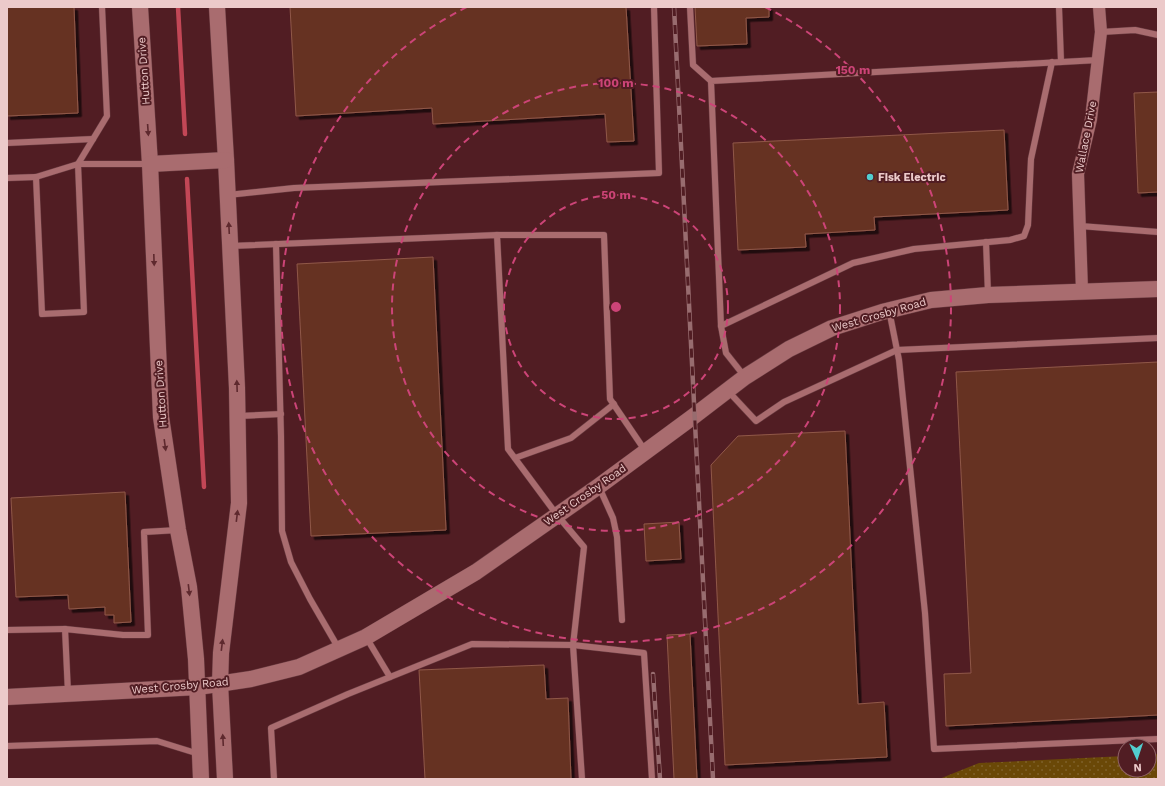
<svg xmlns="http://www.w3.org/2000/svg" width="1165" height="786" font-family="'Work Sans',sans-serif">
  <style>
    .grass { fill: url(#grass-dots) }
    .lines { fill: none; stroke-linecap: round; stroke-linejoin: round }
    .stream { stroke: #c24756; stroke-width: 4.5 }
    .building { fill: #663224; stroke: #905848; filter: url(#shadow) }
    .lane-casing { stroke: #683b40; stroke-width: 7 }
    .street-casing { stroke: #683b40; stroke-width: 13 }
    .secondary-casing { stroke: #683b40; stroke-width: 17 }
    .lane { stroke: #a96c6f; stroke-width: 6 }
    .street { stroke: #a96c6f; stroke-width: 12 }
    .secondary { stroke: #a96c6f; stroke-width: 16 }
    .rail-casing { stroke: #986c6f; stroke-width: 4.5 }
    .rail { stroke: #511d23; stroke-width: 3; stroke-dasharray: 9; stroke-linecap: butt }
    .oneway { fill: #5e292e }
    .ring { fill: none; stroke: #c47; stroke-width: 2; stroke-dasharray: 7 5 }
    .poi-dot { fill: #52cdce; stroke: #511d23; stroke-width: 1.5 }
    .labels { text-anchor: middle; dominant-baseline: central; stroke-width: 4; stroke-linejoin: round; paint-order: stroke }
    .street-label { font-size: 11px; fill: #eccaca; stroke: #511d23 }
    .poi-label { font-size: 11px; font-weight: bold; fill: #eccaca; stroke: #511d23; text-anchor: start }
    .centre { fill: #c47; stroke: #511d23; stroke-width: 2 }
    .ring-label { font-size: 12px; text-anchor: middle; font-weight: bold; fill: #c47; stroke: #511d23; stroke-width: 4; stroke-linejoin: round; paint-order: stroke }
  </style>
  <defs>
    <pattern id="grass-dots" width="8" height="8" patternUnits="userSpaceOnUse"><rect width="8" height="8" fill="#6a4807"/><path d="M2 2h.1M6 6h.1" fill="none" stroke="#7f612a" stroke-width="1.8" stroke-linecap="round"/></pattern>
    <filter id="shadow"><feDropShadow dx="3.5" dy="3.5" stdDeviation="0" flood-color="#0009"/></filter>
  </defs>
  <rect width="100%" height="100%" fill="#511d23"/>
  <!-- grass -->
  <polygon class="grass" points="1158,754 1158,779 939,779 979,763 1125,756 1125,770 1149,770 1149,755"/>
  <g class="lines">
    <!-- stream -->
    <g class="stream">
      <polyline points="178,7 185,134"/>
      <polyline points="187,179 204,487"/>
    </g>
  </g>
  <!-- building -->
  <g class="building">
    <polygon points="7,7 74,7 78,113 7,116"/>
    <polygon points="290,7 626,7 634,141 607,142 605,114 433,124 432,108 296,116"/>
    <polygon points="695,7 769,7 769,17 746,18 747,44 697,46"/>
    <polygon points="1158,92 1158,192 1138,193 1134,93"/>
    <polygon points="1004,130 1008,210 874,217 875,230 805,234 806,247 738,250 733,143"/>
    <polygon points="433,257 446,530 311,536 297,264"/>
    <polygon points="1158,362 1158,715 946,726 944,674 971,673 956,372"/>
    <polygon points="845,431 858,704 884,702 887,757 725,765 711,465 738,436"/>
    <polygon points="125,492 131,622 114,623 114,615 105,615 105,607 69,609 68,595 16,597 11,498"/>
    <polygon points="679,522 681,559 646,561 644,524"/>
    <polygon points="690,634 697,779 674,779 667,635"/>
    <polygon points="544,665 546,699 568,698 571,779 425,779 419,670"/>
  </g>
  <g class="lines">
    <defs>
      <g id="lane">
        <polyline points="690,7 693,65 711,81"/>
        <polyline points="1059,7 1061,62"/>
        <polyline points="1101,32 1135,30 1158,35"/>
        <polyline points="7,143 93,139"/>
        <polyline points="36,177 42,314 84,312 78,164 107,116 102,7"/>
        <polyline points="7,178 36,177 78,164 149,164"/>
        <polyline points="228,195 294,188 659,173 654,7"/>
        <polyline points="1080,226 1158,232"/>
        <polyline points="497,235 604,235 610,399 646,452"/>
        <polyline points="986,242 988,294"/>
        <polyline points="276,244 281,436 282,531 291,562 310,599 339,649"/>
        <polyline points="230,246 497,235 508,449 557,515 584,547 573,645 644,653 652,779"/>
        <polyline points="889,310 899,360 925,613 934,749 1158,739"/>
        <polyline points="721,326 853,263 914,249 1010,240 1024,236 1028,225 1031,159 1052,62"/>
        <polyline points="745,377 726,353 721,326 711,81 1098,60"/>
        <polyline points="728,391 756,421 784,402 897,350 1158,338"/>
        <polyline points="238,416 281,414"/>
        <polyline points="515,458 571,438 614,404"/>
        <polyline points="599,487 613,518 617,537 622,620"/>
        <polyline points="7,630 65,629"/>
        <polyline points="366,637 390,677"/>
        <polyline points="68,693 65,629 123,635 148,635 144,532 178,530"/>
        <polyline points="7,746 157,741 199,754"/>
        <polyline points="274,779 271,728 348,694 472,644 573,645 582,779"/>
      </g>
      <polyline id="street" points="1082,291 1078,174 1091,119 1101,32 1099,7"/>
      <g id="secondary">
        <polyline points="140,7 150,164 161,417 178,530 189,587 196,659 201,779"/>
        <polyline points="217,7 226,160 237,388 239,503 221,653 220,684 225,779"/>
        <polyline points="150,164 226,160"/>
        <polyline points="7,697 198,687 251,679 299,667 366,637 476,572 599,486 694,416 745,377 789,349 832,328 882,312 931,300 988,295 1158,289"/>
      </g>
    </defs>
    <!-- lane casing -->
    <use href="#lane" class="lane-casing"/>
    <!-- street casing -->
    <use href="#street" class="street-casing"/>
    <!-- secondary casing -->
    <use href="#secondary" class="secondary-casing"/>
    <!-- lane -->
    <use href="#lane" class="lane"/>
    <!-- street -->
    <use href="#street" class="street"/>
    <!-- secondary -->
    <use href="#secondary" class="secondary"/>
    <defs>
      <g id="rail">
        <polyline points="674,7 713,779"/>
        <polyline points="653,674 660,779"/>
      </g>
    </defs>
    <!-- rail casing -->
    <use href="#rail" class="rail-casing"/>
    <!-- rail -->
    <use href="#rail" class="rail"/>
  </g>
  <!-- one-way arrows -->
  <defs><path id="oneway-solid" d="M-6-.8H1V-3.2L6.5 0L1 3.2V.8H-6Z"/></defs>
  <g class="oneway">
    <use href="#oneway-solid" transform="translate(148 130) rotate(86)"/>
    <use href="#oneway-solid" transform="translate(229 228) rotate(-93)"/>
    <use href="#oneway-solid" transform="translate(154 260) rotate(88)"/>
    <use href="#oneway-solid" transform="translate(237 386) rotate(-92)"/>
    <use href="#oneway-solid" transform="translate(165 445) rotate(82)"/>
    <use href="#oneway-solid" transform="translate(237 516) rotate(-83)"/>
    <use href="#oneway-solid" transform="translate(189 590) rotate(83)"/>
    <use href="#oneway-solid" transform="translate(222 645) rotate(-83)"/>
    <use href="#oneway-solid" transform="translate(223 740) rotate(-93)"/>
  </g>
  <!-- distance rings -->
  <g class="ring">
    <circle cx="616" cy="307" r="112"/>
    <circle cx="616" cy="307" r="224"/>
    <path d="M765 7A335 335 0 1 1 467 7"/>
  </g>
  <!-- markers -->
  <circle class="poi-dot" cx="870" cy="177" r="4"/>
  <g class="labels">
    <!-- street labels -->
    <g class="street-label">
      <text transform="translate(144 71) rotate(-94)">Hutton Drive</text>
      <text transform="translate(1086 137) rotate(-79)">Wallace Drive</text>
      <text transform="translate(879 315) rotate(-16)">West Crosby Road</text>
      <text transform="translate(161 394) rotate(-94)">Hutton Drive</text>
      <text transform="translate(585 495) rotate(-35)">West Crosby Road</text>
      <text transform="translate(180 686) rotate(-5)">West Crosby Road</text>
    </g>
    <!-- poi labels -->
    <g class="poi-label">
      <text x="878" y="177">Fisk Electric</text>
    </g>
  </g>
  <circle cx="616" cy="307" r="6" class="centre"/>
  <g class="ring-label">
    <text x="853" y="74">150 m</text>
    <text x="616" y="87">100 m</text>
    <text x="616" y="199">50 m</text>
  </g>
  <!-- border -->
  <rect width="1165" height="786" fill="none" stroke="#eccaca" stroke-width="16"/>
  <!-- north arrow -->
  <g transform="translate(1137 758) rotate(177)"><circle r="19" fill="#511d23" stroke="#8f6266"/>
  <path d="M0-3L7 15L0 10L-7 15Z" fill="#52cdce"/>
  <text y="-6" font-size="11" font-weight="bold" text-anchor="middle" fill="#eccaca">N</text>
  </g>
</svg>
